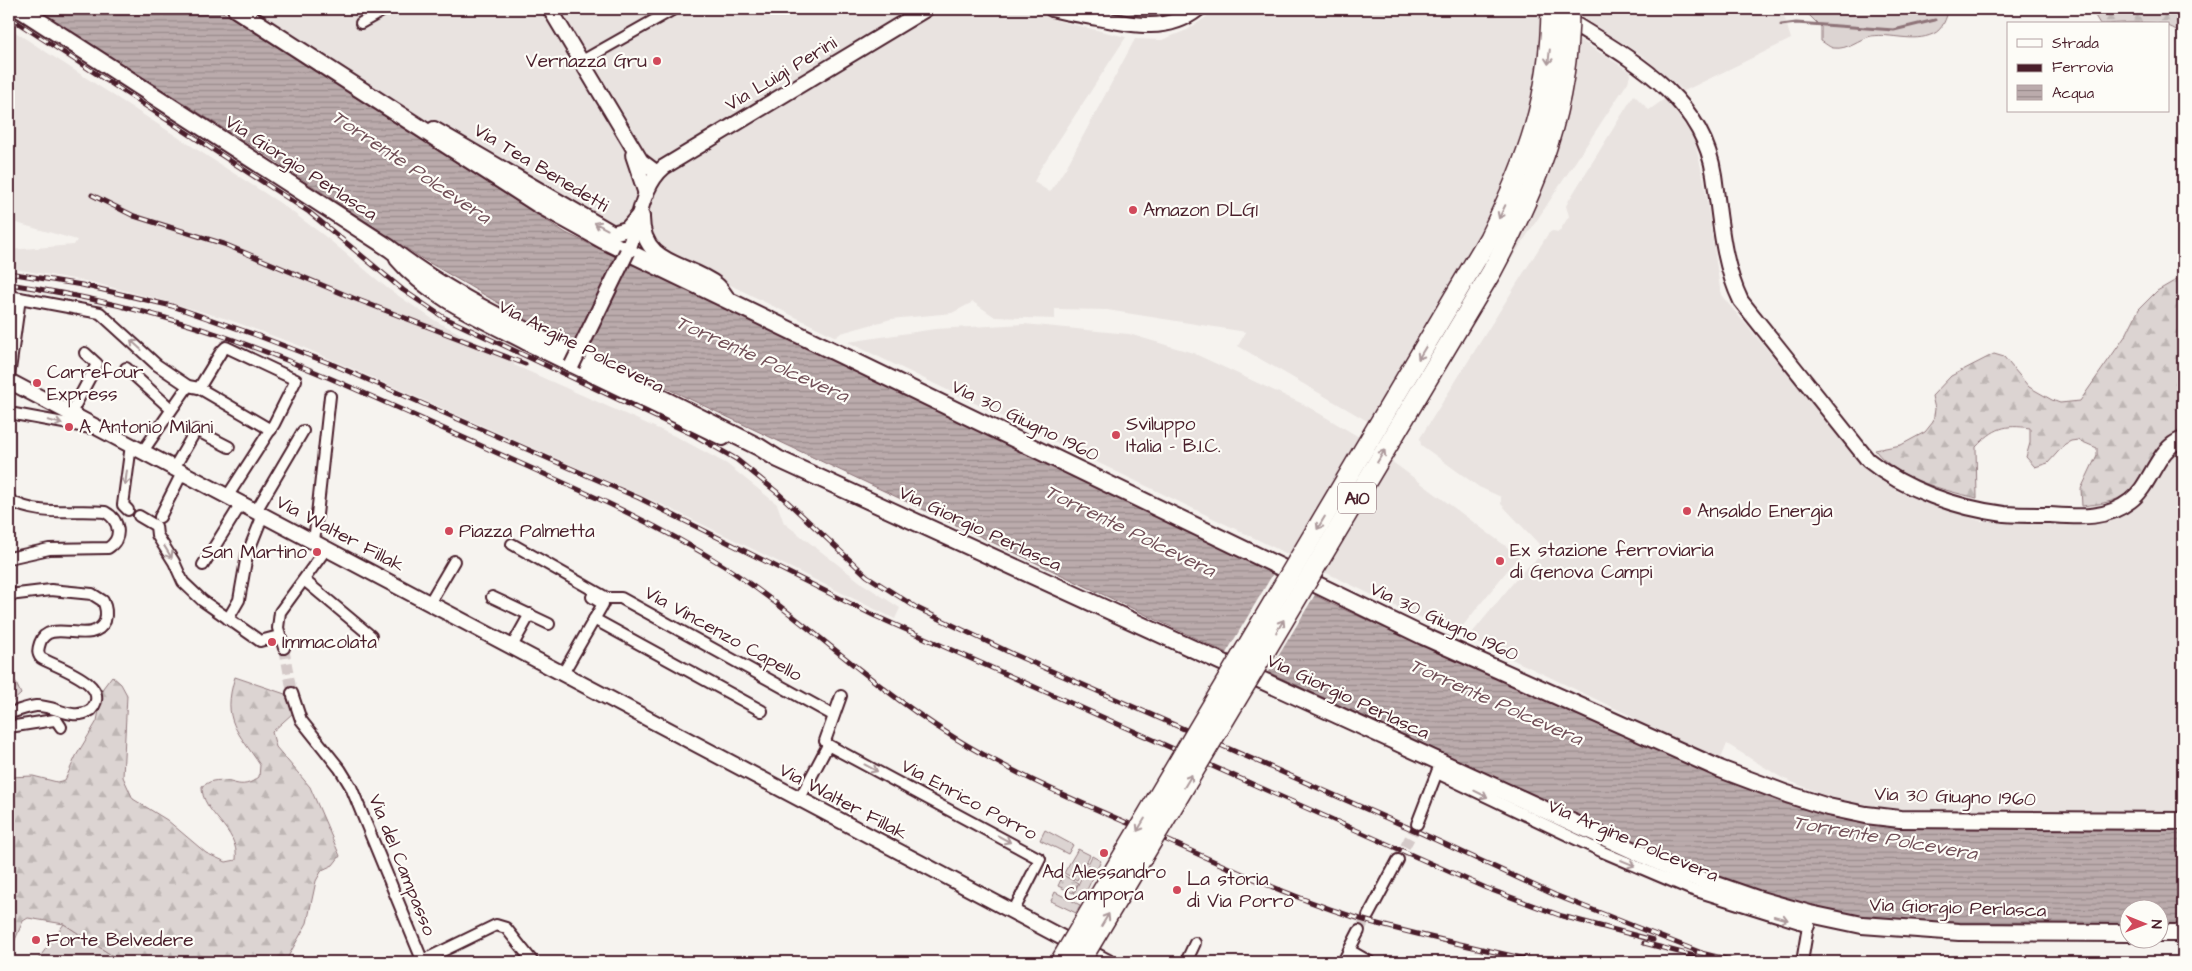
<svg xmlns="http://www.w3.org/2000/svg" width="2192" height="971" font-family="'Architects Daughter',sans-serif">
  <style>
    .built { fill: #e9e3e0 }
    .grass { fill: #dcd4d2; stroke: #937a7e }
    .forest { fill: url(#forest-firs); stroke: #937a7e }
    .park { fill: url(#park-dots); stroke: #937a7e }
    .water { fill: url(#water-rules); stroke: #8e7378 }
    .pier { fill: #f6f3ef }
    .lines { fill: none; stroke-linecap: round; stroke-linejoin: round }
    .stream { stroke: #8e7378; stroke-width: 3 }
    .street-tunnel { stroke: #d4c9c8; stroke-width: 10; stroke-dasharray: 10 5; stroke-linecap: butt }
    .street-casing { stroke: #4a1f2b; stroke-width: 14 }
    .secondary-casing { stroke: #4a1f2b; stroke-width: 18 }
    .primary-casing { stroke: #4a1f2b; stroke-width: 20 }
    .street { stroke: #fdfcf7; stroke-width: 10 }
    .secondary { stroke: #fdfcf7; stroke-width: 14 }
    .primary { stroke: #fdfcf7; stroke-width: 16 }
    .rail-casing { stroke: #4a1f2b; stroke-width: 5 }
    .rail { stroke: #fdfcf7; stroke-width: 3; stroke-dasharray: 9; stroke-linecap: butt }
    .secondary-bridge-casing { stroke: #4a1f2b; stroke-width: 18; stroke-linecap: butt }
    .highway-bridge-casing { stroke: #4a1f2b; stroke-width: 22; stroke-linecap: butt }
    .secondary-bridge { stroke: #fdfcf7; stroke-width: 14 }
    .highway-bridge { stroke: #fdfcf7; stroke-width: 19 }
    .oneway { stroke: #ac999b }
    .poi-dot { fill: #d1495b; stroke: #fdfcf7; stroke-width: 2 }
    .labels { text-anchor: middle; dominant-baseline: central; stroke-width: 4.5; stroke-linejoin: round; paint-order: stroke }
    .shield { fill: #fdfcf7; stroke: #806168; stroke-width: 1 }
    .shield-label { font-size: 18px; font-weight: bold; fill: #4a1f2b }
    .poi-label { font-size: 19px; fill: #4a1f2b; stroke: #fdfcf7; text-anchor: start }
    .street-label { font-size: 19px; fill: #4a1f2b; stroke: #fdfcf7 }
    .water-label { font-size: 20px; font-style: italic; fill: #725058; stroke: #fdfcf7 }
  </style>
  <defs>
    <pattern id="forest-firs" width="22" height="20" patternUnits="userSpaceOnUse" patternTransform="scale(1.25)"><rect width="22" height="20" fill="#dcd4d2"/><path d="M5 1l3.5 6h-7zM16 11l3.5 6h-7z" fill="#beb6b4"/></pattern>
    <pattern id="park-dots" width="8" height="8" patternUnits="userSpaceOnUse" patternTransform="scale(1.25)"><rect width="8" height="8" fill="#dcd4d2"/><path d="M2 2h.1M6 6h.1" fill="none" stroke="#beb6b4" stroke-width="1.8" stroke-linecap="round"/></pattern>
    <pattern id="water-rules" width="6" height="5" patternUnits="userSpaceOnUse" patternTransform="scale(1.25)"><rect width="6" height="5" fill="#bbabac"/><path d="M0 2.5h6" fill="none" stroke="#9a8b8c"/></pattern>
  </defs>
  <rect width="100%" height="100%" fill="#f6f3ef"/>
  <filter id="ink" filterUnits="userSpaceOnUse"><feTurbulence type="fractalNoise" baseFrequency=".02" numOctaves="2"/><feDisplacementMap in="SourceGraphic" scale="10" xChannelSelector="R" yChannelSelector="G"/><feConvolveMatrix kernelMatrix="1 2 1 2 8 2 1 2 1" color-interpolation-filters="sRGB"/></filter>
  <g filter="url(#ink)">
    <!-- built -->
    <g class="built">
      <polygon points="258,9 1026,9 1059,21 1126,37 1040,169 1034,182 1050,192 1067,166 1135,39 1162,40 1187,30 1218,9 1524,9 1543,17 1631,72 1628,82 1471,320 1388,433 1238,346 1246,332 1107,310 1055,309 1055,319 995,317 973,302 952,313 891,319 841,333 836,337 604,223 504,165 445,127 411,113 285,32"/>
      <polygon points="1574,9 1782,9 1791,39 1684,91 1643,56 1572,11"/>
      <polygon points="9,28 280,203 326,237 387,288 434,320 514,362 514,365 679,438 727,464 777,504 784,523 863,584 900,608 895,619 663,505 298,345 227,319 165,301 91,282 9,268 9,250 74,245 77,240 9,221"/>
      <polygon points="1634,95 1649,110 1666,98 1694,139 1704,180 1721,295 1865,465 1899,492 1981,521 2104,522 2128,511 2149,490 2179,448 2183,447 2183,815 1900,809 1863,805 1824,795 1782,778 1727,744 1720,761 1643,728 1631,716 1468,638 1522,572 1538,558 1539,544 1501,504 1501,497 1479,487 1421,445 1420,438 1548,234 1552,231 1559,232 1569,216 1566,206 1569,200"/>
      <polygon points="1024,324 1129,334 1193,353 1305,405 1359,437 1519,556 1457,633 1397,607 848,342 935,329"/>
    </g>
    <!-- grass -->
    <g class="grass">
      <polygon points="1109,9 1144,9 1137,14"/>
      <path d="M 1803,9 L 1949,9 C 1946,18 1943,30 1933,34 C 1913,43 1891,33 1871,36 C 1858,39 1848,50 1834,48 C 1830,48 1825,43 1821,41 L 1821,27 Z"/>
      <polygon points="1045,830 1073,845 1068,854 1040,840"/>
      <polygon points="1078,849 1090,855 1077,880 1064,873"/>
      <polygon points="1092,856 1101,861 1083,898 1074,893"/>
      <polygon points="1055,892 1080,905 1076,913 1051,901"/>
      <polygon points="64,924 122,962 36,962"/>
    </g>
    <!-- forest -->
    <g class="forest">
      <path d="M 2091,9 L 2157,9 L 2166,11 L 2171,9 L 2183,9 L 2183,37 C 2171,16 2123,24 2100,24 Z"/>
      <path d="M 2183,276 L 2183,432 C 2153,441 2149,471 2129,491 C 2117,503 2098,504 2082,506 L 2081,489 L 2097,455 L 2097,448 L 2078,440 L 2071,441 L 2065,444 L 2048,463 L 2035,467 L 2026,457 L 2030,443 L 2030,428 C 2005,424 1994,428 1976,447 L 1977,498 C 1943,490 1897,479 1875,450 L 1901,445 L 1925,432 L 1933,422 L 1935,409 L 1932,396 L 1951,376 L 1994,354 L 2004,357 L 2029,387 L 2052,400 L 2060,403 L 2080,401 L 2126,335 L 2139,309 L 2157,291 Z"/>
      <path d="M 112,676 L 121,684 L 127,695 L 123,777 L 133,799 L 167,820 L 206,853 L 226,862 L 236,860 C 240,828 201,814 202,786 C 205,785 210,781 213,781 C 233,777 239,793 259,777 L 260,765 C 238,731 221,721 235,677 L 285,694 L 293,713 L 272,732 L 276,747 L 310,787 L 340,856 L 333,865 L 322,870 L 316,881 L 307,923 L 285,962 L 122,962 L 64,924 L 28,918 L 23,921 L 9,954 L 9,777 L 33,776 L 57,782 L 65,780 L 76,756 L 97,721 L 103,688 Z"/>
    </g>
    <!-- park -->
    <g class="park">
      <polygon points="9,668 21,694 9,705"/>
      <polygon points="1063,875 1078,883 1073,893 1058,886"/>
    </g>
    <!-- water -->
    <polygon class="water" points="35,9 218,9 566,233 1093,483 1334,605 1608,729 1786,804 1855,821 1919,827 2183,830 2183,925 2160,925 2160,908 2130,908 2129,925 1924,923 1868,917 1793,902 1691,868 1197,639 550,333 421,258 272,159"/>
    <!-- pier -->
    <polygon class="pier" points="1274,572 1316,593 1267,675 1225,655"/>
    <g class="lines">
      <!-- stream -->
      <polyline class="stream" points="1781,25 1796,23 1894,30 1935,20"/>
      <!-- street-tunnel -->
      <g class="street-tunnel">
        <polyline points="284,648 292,693"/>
        <polyline points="1398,860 1417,824"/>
        <polyline points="1359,931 1368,916"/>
      </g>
      <defs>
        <g id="street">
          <polyline points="361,23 386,9"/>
          <polyline points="582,61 674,9"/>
          <polyline points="9,296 100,313 157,365 188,386 199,388 271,430"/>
          <polyline points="126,368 171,409"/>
          <polyline points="9,377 20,298"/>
          <polyline points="199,388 221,352 226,347 296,380 274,424 227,497"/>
          <polyline points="9,413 91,428"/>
          <polyline points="71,413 97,364 85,353"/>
          <polyline points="143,451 188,386"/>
          <polyline points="174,468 196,430 229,447"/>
          <path d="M 9,500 C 39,517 73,509 105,512 C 120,520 123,539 108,548 L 49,549 L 9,558"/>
          <polyline points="128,510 123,505 131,445"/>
          <polyline points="256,511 303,431"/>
          <polyline points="139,516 156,526 157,535 174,562 183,582 203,601 260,641 279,636"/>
          <polyline points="160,517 182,473"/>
          <polyline points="314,542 330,396"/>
          <polyline points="512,544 607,598 621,598 833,715"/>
          <polyline points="203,565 241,504"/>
          <polyline points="304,580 371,636"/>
          <path d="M 9,595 L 51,590 L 92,594 L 103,601 C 106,607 107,614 105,621 C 93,648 49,616 40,643 C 38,649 37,653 41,658 C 56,667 114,684 91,710 C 72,722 56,705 36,706 C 27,707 18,711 9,713"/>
          <polyline points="492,597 549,624"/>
          <polyline points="430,602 454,561"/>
          <polyline points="228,619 239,600 247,555 263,515"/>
          <polyline points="594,619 762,711"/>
          <polyline points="284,648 278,628 280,612 326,549"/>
          <polyline points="511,648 530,614"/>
          <polyline points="562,675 603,604 592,597"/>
          <polyline points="292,693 301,720 340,769 351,787 423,962"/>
          <polyline points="9,727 54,720 57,721 61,727"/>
          <polyline points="828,745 1040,859 1013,912"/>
          <polyline points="828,745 825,741 841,696"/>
          <polyline points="1437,773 1603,852 1690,889 1809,926"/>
          <polyline points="799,800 828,745"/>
          <polyline points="1417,824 1439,767"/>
          <polyline points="1368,916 1398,860"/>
          <polyline points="1349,950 1370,962"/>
          <polyline points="1803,956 1809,920"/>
          <polyline points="422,961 496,925 506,928 533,962"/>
          <polyline points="1186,962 1195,943"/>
          <polyline points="1343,962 1359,931"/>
        </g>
        <g id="secondary">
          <polyline points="550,9 641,161 657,173"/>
          <path d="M 1052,9 C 1067,13 1082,15 1098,18 C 1132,25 1168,33 1198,9"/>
          <path d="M 1563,17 C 1625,56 1702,94 1714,175 C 1720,217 1722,262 1741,301 L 1868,460 C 1905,490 1957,508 2004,514 C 2019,515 2035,515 2050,515 C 2078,517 2106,520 2130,501 C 2152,485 2156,448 2183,439"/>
          <polyline points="434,129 613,233 627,229 638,216"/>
          <polyline points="633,155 646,194"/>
          <path d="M 642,216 C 641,266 688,262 717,285 C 722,289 725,296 729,300"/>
          <path d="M 627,252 C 640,224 640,187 664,167 L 926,9"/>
          <path d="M 397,259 C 429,297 483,320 527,343 C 592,375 657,406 723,438"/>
          <polyline points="9,381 1108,962"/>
        </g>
        <g id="primary">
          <path d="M 20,9 L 389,248 C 442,290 505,320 565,351"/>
          <polyline points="236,9 538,204 603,240 1423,636 1720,769 1787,794 1828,807 1866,815 1900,819 2183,821"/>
          <polyline points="587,361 759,447 778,459 1685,874 1757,899 1810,914 1862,925 1959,932 2130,933"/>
          <polyline points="2160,933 2183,933"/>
        </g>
      </defs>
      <!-- street casing -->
      <use href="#street" class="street-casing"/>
      <!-- secondary casing -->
      <use href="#secondary" class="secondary-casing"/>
      <!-- primary casing -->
      <use href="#primary" class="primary-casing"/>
      <!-- street -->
      <use href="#street" class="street"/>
      <!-- secondary -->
      <use href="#secondary" class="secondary"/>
      <!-- primary -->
      <use href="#primary" class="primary"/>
      <defs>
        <g id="rail">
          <polyline points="9,17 309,212 403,290 443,317 694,435 736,459 778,493 867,576 917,608 1013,654 1423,834 1555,895 1702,953"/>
          <polyline points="92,195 134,216 224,244 353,298 525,364"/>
          <polyline points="9,273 82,285 172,306 256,335 334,365 639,498 873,615 1486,888 1562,916 1653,940"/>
          <path d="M 9,284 C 82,295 153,312 223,336 C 308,366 390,405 473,442 C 558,481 645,516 724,566 C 809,622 881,696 970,747 C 1034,784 1102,812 1169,841 C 1236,871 1303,903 1374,923 C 1429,938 1484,949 1539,962"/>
          <polyline points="1644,943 1694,956"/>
          <polyline points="1697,952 1738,962"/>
        </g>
      </defs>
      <!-- rail casing -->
      <use href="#rail" class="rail-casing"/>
      <!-- rail -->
      <use href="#rail" class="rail"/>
      <defs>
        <polyline id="secondary-bridge" points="572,365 627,252"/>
        <g id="highway-bridge">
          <path d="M 1060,962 L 1489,238 C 1528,159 1550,98 1551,9"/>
          <path d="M 1080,962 L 1492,271 C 1538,185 1569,108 1569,9"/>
        </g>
      </defs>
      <!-- secondary-bridge casing -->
      <use href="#secondary-bridge" class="secondary-bridge-casing"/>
      <!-- highway-bridge casing -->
      <use href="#highway-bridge" class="highway-bridge-casing"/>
      <!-- secondary-bridge -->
      <use href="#secondary-bridge" class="secondary-bridge"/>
      <!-- highway-bridge -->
      <use href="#highway-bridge" class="highway-bridge"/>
    </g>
    <!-- one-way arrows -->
    <defs><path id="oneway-shaft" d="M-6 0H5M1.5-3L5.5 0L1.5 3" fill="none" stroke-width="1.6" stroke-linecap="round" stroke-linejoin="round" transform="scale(1.25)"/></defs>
    <g class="oneway">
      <use href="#oneway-shaft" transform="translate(1549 57) rotate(96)"/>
      <use href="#oneway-shaft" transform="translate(1502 212) rotate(116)"/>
      <use href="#oneway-shaft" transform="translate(601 226) rotate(-152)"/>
      <use href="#oneway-shaft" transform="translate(136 345) rotate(-138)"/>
      <use href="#oneway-shaft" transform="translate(1422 353) rotate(121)"/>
      <use href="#oneway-shaft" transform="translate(55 422) rotate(13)"/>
      <use href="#oneway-shaft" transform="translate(1381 456) rotate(-59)"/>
      <use href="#oneway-shaft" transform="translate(126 478) rotate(97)"/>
      <use href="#oneway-shaft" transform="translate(1321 523) rotate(121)"/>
      <use href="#oneway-shaft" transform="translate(168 552) rotate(58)"/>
      <use href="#oneway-shaft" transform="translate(1280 626) rotate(-59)"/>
      <use href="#oneway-shaft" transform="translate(871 768) rotate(28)"/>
      <use href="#oneway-shaft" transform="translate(1188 781) rotate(-59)"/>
      <use href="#oneway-shaft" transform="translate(1481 794) rotate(26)"/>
      <use href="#oneway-shaft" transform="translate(1141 825) rotate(121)"/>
      <use href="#oneway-shaft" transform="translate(1004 839) rotate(28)"/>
      <use href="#oneway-shaft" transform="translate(1628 863) rotate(23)"/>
      <use href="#oneway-shaft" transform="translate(1781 918) rotate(16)"/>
      <use href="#oneway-shaft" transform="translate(1105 920) rotate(-59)"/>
    </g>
  </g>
  <!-- markers -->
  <g class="poi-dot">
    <circle cx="657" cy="61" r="5"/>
    <circle cx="1133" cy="210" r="5"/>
    <circle cx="37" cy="383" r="5"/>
    <circle cx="69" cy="427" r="5"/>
    <circle cx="1116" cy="435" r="5"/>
    <circle cx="1687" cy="511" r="5"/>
    <circle cx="449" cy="531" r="5"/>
    <circle cx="317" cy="552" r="5"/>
    <circle cx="1500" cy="561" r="5"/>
    <circle cx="272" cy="642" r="5"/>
    <circle cx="1104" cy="853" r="5"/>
    <circle cx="1177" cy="890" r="5"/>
    <circle cx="36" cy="940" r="5"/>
  </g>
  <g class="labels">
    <!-- shield labels -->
    <rect class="shield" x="1338" y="482.5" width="38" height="31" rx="4"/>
    <g class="shield-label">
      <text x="1357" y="498">A10</text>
    </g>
    <!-- poi labels -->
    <g class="poi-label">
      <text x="647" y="61" text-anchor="end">Vernazza Gru</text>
      <text x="1143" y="210">Amazon DLG1</text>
      <text x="47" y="372">Carrefour<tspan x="47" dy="22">Express</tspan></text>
      <text x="1126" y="424">Sviluppo<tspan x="1126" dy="22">Italia - B.I.C.</tspan></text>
      <text x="79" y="427">A Antonio Milani</text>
      <text x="1697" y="511">Ansaldo Energia</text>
      <text x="459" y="531">Piazza Palmetta</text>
      <text x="1510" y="550">Ex stazione ferroviaria<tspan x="1510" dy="22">di Genova Campi</tspan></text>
      <text x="307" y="552" text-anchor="end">San Martino</text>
      <text x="282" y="642">Immacolata</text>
      <text x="1104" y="872" text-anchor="middle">Ad Alessandro<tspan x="1104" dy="22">Campora</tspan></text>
      <text x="1187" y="879">La storia<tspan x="1187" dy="22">di Via Porro</tspan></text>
      <text x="46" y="940">Forte Belvedere</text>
    </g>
    <!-- street labels -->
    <g class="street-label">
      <text transform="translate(781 74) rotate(-31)">Via Luigi Perini</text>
      <text transform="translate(301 168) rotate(33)">Via Giorgio Perlasca</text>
      <text transform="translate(541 168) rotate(31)">Via Tea Benedetti</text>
      <text transform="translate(581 347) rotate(27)">Via Argine Polcevera</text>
      <text transform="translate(1025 421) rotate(26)">Via 30 Giugno 1960</text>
      <text transform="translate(980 529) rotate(25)">Via Giorgio Perlasca</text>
      <text transform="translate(340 534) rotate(28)">Via Walter Fillak</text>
      <text transform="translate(1444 622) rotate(25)">Via 30 Giugno 1960</text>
      <text transform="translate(723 634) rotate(29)">Via Vincenzo Capello</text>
      <text transform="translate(1348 697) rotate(25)">Via Giorgio Perlasca</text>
      <text transform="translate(1955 797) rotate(2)">Via 30 Giugno 1960</text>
      <text transform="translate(969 800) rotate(28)">Via Enrico Porro</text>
      <text transform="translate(843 802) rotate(28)">Via Walter Fillak</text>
      <text transform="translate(1633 841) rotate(23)">Via Argine Polcevera</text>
      <text transform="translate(402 865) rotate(68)">Via del Campasso</text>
      <text transform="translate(1958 908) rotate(2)">Via Giorgio Perlasca</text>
    </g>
    <!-- water labels -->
    <g class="water-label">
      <text transform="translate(411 167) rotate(34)">Torrente Polcevera</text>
      <text transform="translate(762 359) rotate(24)">Torrente Polcevera</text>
      <text transform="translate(1130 531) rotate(26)">Torrente Polcevera</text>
      <text transform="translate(1496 702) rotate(24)">Torrente Polcevera</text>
      <text transform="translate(1885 838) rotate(10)">Torrente Polcevera</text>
    </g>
  </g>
  <!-- margin -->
  <rect width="2192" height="971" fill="none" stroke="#fdfcf7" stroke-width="30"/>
  <rect x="15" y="15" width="2162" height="941" fill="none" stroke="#4a1f2b" stroke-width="2" filter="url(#ink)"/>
  <!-- legend -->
  <rect x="2007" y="22" width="162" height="90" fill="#fdfcf7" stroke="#b5a4a5"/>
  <rect x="2017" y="39" width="25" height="8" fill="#fdfcf7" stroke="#b5a4a5"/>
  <text x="2052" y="48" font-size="15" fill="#4a1f2b">Strada</text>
  <rect x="2017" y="64" width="25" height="8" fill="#4a1f2b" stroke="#b5a4a5"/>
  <text x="2052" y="72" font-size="15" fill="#4a1f2b">Ferrovia</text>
  <rect x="2017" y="85" width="25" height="15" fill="url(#water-rules)" stroke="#b5a4a5"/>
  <text x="2052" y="98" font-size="15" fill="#4a1f2b">Acqua</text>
  <!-- north arrow -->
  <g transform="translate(2144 924) rotate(91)"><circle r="24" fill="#fdfcf7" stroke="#b5a4a5"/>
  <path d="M0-4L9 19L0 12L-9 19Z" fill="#d1495b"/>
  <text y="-8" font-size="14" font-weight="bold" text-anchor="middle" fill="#4a1f2b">N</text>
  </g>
</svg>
